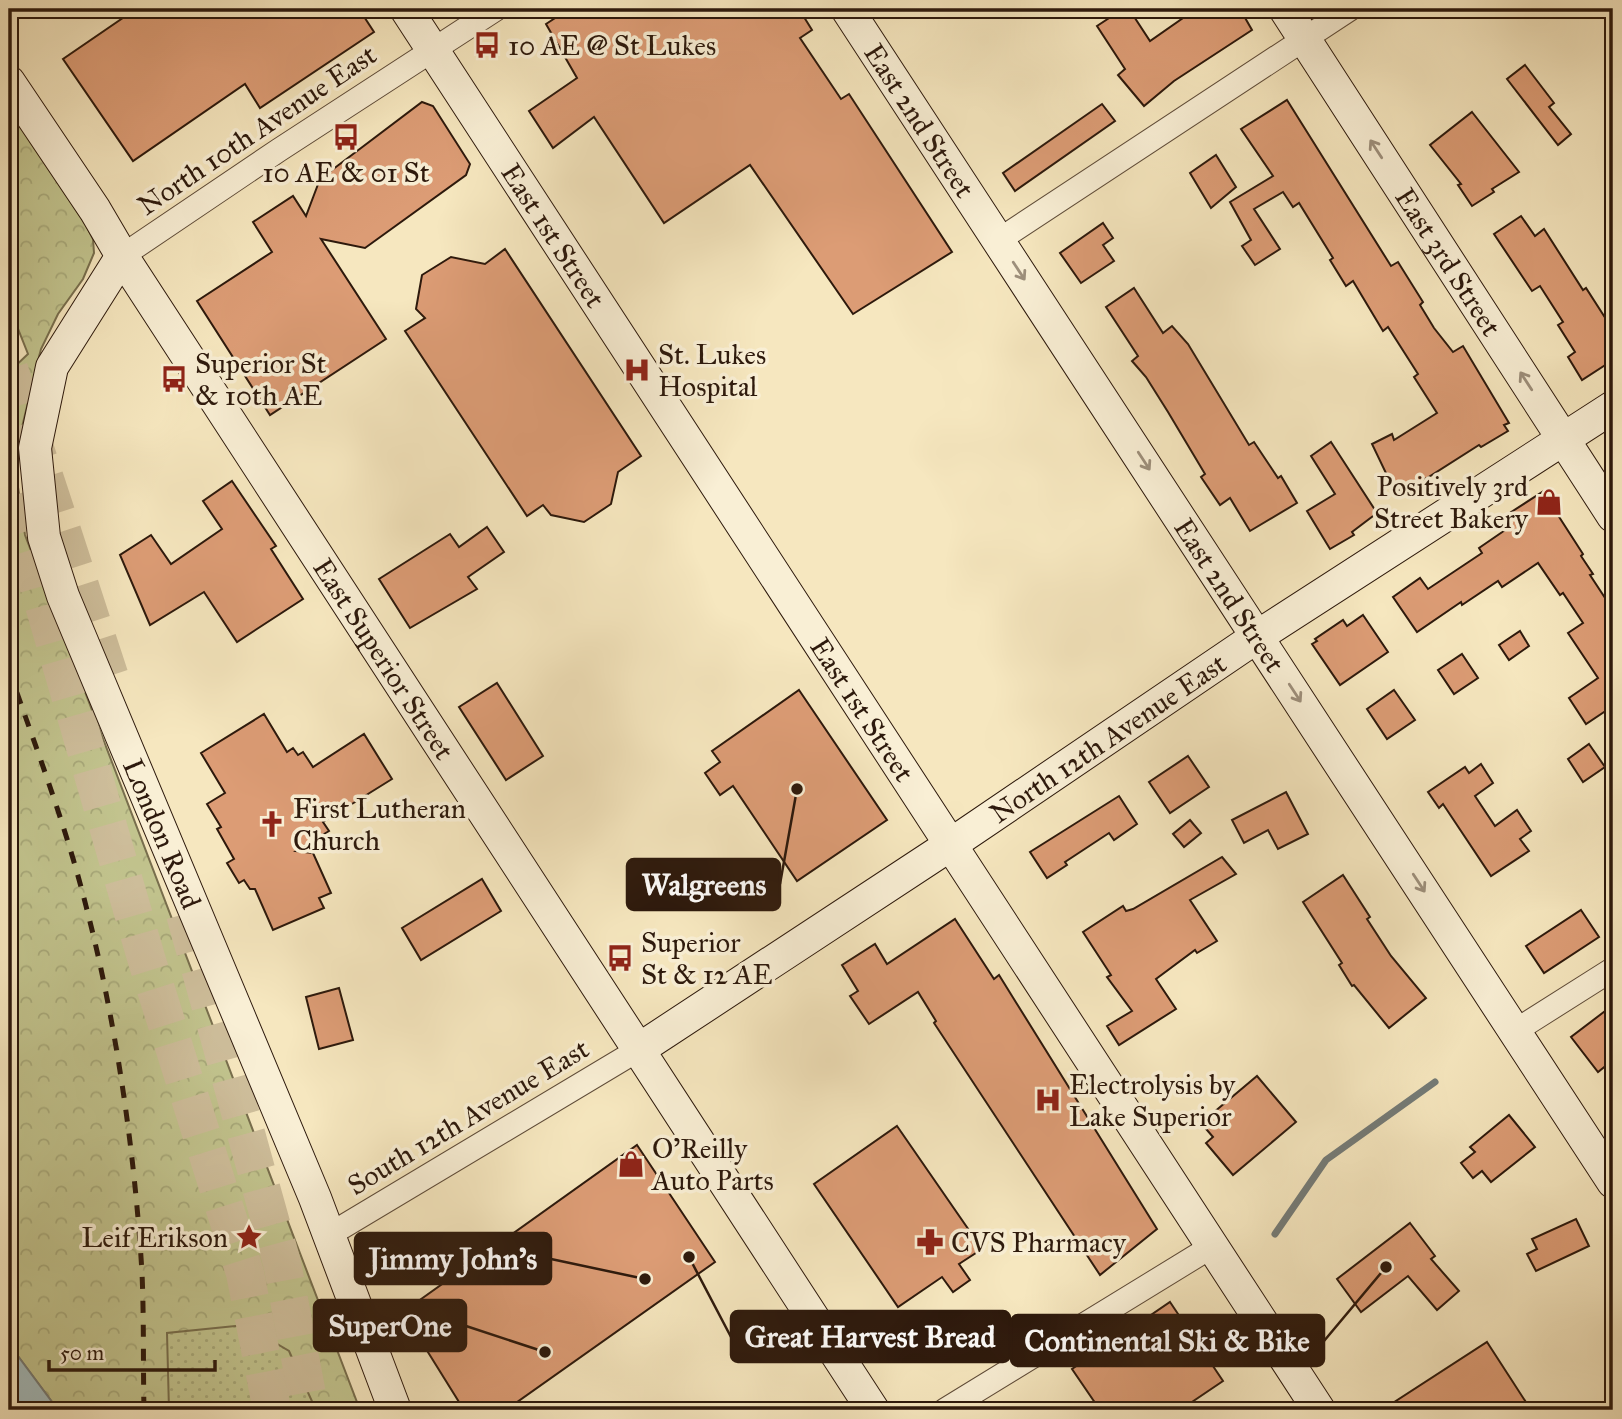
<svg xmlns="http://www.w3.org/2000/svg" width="1622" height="1419" font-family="'IM FELL Great Primer',serif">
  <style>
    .park { fill: url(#park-crowns); stroke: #786e4d; stroke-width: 2 }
    .garden { fill: url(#garden-dots); stroke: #786e4d; stroke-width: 2 }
    .water { fill: #a3bcbe; stroke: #747b77; stroke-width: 2 }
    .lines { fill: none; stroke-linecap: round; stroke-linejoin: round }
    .stream { stroke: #747b77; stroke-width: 7 }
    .building { fill: #dc9c75; stroke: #2d190c; stroke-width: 2 }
    .highway-tunnel { stroke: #cebe9b; stroke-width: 38; stroke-dasharray: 38 19; stroke-linecap: butt }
    .street-casing { stroke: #5f4c39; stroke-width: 25 }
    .secondary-casing { stroke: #2d190c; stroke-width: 34 }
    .street { stroke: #f9efd5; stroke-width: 23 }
    .secondary { stroke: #f9efd5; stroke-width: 32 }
    .rail { stroke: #2d190c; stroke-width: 5; stroke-dasharray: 12 12; stroke-linecap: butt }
    .oneway { stroke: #9d8f7b }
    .labels { text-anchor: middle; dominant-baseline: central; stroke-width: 7; stroke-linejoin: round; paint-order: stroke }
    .poi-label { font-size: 28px; fill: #2d190c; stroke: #f9efd5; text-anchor: start }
    .street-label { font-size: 28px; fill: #2d190c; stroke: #f9efd5 }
    .leader { fill: none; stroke: #2d190c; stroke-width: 2.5 }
    .callout-dot { fill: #2d190c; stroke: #f9efd5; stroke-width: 2.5 }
    .callout { fill: #2d190c; stroke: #2d190c; stroke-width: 2.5 }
    .callout-label { font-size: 30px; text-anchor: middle; font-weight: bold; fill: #fff }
  </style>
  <defs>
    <pattern id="park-crowns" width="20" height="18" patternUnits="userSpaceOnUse" patternTransform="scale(1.75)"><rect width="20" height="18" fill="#c2c48e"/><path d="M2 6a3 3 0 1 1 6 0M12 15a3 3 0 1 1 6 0" fill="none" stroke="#a7a879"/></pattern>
    <pattern id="garden-dots" width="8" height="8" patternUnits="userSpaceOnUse" patternTransform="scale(1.75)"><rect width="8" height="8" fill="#c2c48e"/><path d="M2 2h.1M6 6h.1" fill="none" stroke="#a7a879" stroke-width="1.8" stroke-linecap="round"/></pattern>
  </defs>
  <rect width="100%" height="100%" fill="#f6e7bf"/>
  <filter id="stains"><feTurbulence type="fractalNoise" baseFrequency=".00286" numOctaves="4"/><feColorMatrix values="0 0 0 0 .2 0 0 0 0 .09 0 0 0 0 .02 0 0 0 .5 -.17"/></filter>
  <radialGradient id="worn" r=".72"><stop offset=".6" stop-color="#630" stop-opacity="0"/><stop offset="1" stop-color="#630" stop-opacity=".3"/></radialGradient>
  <!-- park -->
  <polygon class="park" points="9,106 86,225 93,239 94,253 83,279 58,314 41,349 14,460 25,535 360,1410 58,1410 9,1344 9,372 28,354 9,306"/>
  <!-- garden -->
  <polygon class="garden" points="245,1325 289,1351 316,1410 169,1410 167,1333"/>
  <!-- water -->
  <polygon class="water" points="9,1344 58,1410 9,1410"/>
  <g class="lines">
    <!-- stream -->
    <polyline class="stream" points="1275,1234 1326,1160 1435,1082"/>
  </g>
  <!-- building -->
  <g class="building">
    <polygon points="136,9 359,9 374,32 260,108 245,84 133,161 63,59"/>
    <polygon points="569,9 799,9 812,30 800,38 841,99 849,94 952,252 853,314 750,165 664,223 594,117 553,148 529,111 577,78 546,24"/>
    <polygon points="1123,9 1129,9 1150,41 1196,9 1240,9 1252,30 1174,81 1144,106 1118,75 1125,69 1097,26"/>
    <polygon points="1525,65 1554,103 1549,107 1571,134 1558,145 1507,79"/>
    <polygon points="1287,100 1391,266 1398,262 1423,302 1420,305 1434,328 1453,352 1463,346 1509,423 1504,425 1508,431 1481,447 1479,445 1427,478 1395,492 1372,444 1392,434 1394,440 1437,413 1414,377 1418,374 1388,327 1383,331 1353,281 1346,286 1330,260 1333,258 1299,203 1293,207 1283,192 1254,209 1280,249 1255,265 1242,246 1251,240 1230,202 1273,176 1241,129"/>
    <polygon points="422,102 433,106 470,164 466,175 365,248 321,239 386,339 270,415 197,301 272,252 253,222 293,196 306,216 320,179"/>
    <polygon points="1102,104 1115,121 1015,191 1003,173"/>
    <polygon points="1472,112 1519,172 1492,189 1494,192 1472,206 1458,185 1461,184 1430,145"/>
    <polygon points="1216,155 1236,187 1211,208 1190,173"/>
    <polygon points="1521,216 1535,236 1544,229 1583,290 1586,288 1613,330 1613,360 1582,380 1568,357 1575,352 1558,325 1563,322 1540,286 1532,291 1494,234"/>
    <polygon points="1103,223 1113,238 1103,245 1114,261 1081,283 1060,253"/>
    <polygon points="505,249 641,456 618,472 611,504 584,522 551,515 543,505 527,516 405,331 425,318 416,309 422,275 451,257 485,264"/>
    <polygon points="1134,288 1163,333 1172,326 1188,344 1249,445 1254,442 1278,478 1281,476 1297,503 1250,531 1230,498 1220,505 1201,477 1205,474 1168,412 1146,377 1132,361 1138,356 1106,307"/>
    <polygon points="1331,442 1377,513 1352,532 1354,535 1330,549 1307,511 1335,494 1311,456"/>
    <polygon points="232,481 276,546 271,549 303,599 237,642 204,592 150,625 120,555 151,535 171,564 222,529 203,501"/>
    <polygon points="1547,489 1558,506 1554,509 1583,554 1581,556 1593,574 1590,575 1613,610 1613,706 1586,724 1569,698 1598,678 1568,633 1583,623 1563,593 1560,595 1538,563 1502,587 1498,581 1462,605 1461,602 1417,632 1393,597 1420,578 1428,589 1482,553 1479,548 1511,526 1505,516"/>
    <polygon points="487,527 504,552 468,577 477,589 410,628 379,579 450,534 459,547"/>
    <polygon points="1363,615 1388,652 1340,685 1312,644 1317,641 1315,639 1343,620 1347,626"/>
    <polygon points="1520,631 1529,646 1509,660 1499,645"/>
    <polygon points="1462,654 1478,678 1454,694 1438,670"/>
    <polygon points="497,683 543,756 506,780 459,707"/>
    <polygon points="799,690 887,820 797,881 733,786 720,795 705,773 720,762 712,751"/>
    <polygon points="1394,690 1415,720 1387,739 1367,709"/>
    <polygon points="264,714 287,752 293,748 298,755 303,752 313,767 364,734 392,779 323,822 329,831 296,851 313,853 331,893 319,898 324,908 273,930 255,889 250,889 244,880 239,883 227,863 234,859 217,829 221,827 207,804 225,793 201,753"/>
    <polygon points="1589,744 1605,767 1583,782 1568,759"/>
    <polygon points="1188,756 1209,787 1170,813 1149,782"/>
    <polygon points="1481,764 1493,783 1475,796 1495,826 1517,810 1531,831 1520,839 1529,851 1491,876 1443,804 1439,808 1428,792 1465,767 1469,773"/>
    <polygon points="1286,792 1308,834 1278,849 1268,830 1244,843 1232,820"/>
    <polygon points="1119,796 1137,824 1114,840 1109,833 1065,862 1067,865 1047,878 1030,852"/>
    <polygon points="1190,820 1201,833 1184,847 1173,834"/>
    <polygon points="1222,857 1236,874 1190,900 1217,941 1197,953 1195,950 1156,979 1176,1009 1119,1045 1107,1026 1132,1011 1107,977 1111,975 1083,932 1123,906 1126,911 1133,909"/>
    <polygon points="1343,875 1370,917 1367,919 1391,956 1426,998 1389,1028 1354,985 1352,986 1339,965 1342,963 1303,902"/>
    <polygon points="482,879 501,911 421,960 402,928"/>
    <polygon points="1581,910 1599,937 1544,973 1526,946"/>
    <polygon points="955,919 994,979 999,975 1157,1229 1100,1275 934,1023 936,1021 918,992 869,1024 850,996 858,991 842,965 875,944 887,964"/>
    <polygon points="339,988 353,1040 319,1049 306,997"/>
    <polygon points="1613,1005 1613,1060 1598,1072 1571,1037"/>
    <polygon points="1257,1076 1296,1122 1233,1175 1206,1143 1213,1137 1201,1123"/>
    <polygon points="1509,1115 1535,1147 1491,1182 1482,1171 1473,1178 1461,1163 1475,1152 1470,1147"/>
    <polygon points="897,1126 982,1249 959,1264 970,1280 953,1292 942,1277 898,1307 814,1184"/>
    <polygon points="637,1145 715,1262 506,1410 464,1410 403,1312"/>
    <polygon points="1576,1219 1589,1246 1536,1271 1527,1254 1537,1249 1532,1239"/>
    <polygon points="1410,1223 1435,1256 1431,1259 1459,1291 1437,1310 1408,1276 1361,1312 1337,1279"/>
    <polygon points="1170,1302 1223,1381 1180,1410 1100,1410 1072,1369"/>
    <polygon points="1487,1342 1531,1410 1382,1410"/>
  </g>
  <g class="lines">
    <!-- highway-tunnel -->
    <g class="highway-tunnel">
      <polyline points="9,369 114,690"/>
      <polyline points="9,497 37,581 147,961 245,1273 272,1410"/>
      <polyline points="185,914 282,1263 310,1410"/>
    </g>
    <defs>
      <g id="street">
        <polyline points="999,240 1350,9"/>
        <polyline points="122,256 279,150 496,9"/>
        <polyline points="1515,1031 1613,969"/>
        <polyline points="329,1235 638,1050"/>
        <polyline points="945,1410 1211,1247"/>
      </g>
      <g id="secondary">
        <path id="s1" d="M 406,9 L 1319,1410"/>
        <path id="s2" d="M 847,9 L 1613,1182"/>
        <path id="s3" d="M 1285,9 L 1613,516"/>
        <path id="s4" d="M 9,82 L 95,210 L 122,256 L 873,1410"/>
        <path id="s5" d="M 122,256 L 52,367 L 35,448 L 44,537 L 63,596 L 315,1198 L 395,1410"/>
        <path id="s6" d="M 638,1050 L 950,845 L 1258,636 L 1613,407"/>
      </g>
    </defs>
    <!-- street casing -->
    <use href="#street" class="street-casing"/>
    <!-- secondary casing -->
    <use href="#secondary" class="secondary-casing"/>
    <!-- street -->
    <use href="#street" class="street"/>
    <!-- secondary -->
    <use href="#secondary" class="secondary"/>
    <!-- rail -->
    <path class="rail" d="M 9,670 C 36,748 66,826 86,906 C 116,1021 135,1154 142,1273 C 144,1318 143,1364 144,1410"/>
  </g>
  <!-- one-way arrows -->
  <defs><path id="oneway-shaft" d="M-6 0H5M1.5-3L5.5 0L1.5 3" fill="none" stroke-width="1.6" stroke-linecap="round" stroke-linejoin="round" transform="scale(1.75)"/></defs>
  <g class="oneway">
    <use href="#oneway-shaft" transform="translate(1376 149) rotate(-123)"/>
    <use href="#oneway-shaft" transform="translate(1019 271) rotate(57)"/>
    <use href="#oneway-shaft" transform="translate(1526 381) rotate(-123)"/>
    <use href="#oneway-shaft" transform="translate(1144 461) rotate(57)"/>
    <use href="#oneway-shaft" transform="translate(1295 693) rotate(57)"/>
    <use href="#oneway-shaft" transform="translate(1419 883) rotate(57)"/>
  </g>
  <!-- icons -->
  <defs>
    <symbol id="bus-bare" viewBox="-9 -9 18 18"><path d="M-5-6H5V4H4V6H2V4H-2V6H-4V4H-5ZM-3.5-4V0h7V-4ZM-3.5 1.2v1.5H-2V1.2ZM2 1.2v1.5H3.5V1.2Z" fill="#8f2418" stroke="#f9efd5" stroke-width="2.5" paint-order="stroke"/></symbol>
    <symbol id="hospital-bare" viewBox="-9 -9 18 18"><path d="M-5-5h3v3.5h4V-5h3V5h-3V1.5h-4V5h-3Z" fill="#8f2418" stroke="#f9efd5" stroke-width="2.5" paint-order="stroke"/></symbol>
    <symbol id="shop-bare" viewBox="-9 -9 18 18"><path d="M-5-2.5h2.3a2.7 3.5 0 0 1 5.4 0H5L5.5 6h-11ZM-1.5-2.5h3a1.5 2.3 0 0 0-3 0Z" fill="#8f2418" stroke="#f9efd5" stroke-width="2.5" paint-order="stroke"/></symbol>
    <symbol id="church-bare" viewBox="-9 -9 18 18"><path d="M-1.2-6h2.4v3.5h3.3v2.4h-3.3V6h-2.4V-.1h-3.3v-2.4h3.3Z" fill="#8f2418" stroke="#f9efd5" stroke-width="2.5" paint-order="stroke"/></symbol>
    <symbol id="sight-bare" viewBox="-9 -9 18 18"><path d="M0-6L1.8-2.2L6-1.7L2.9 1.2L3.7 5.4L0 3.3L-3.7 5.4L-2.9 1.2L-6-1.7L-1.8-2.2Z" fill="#8f2418" stroke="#f9efd5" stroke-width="2.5" paint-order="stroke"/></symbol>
    <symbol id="pharmacy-bare" viewBox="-9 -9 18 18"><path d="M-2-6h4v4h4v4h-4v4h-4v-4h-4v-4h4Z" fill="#8f2418" stroke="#f9efd5" stroke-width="2.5" paint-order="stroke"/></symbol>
  </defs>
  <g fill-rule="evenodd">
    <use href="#bus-bare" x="468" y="26" width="38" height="38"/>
    <use href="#bus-bare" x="327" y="118" width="38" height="38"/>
    <use href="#hospital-bare" x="618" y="351" width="38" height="38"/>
    <use href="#bus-bare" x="155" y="360" width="38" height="38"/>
    <use href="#shop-bare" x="1530" y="483" width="38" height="38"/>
    <use href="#church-bare" x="253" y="805" width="38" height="38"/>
    <use href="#bus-bare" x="601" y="939" width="38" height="38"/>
    <use href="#hospital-bare" x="1029" y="1081" width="38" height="38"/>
    <use href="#shop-bare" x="612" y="1145" width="38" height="38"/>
    <use href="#sight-bare" x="230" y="1218" width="38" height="38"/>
    <use href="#pharmacy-bare" x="911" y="1223" width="38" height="38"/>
  </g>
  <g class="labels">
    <!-- poi labels -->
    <g class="poi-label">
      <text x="508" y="45">10 AE @ St Lukes</text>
      <text x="346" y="172" text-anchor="middle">10 AE &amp; 01 St</text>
      <text x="658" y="354">St. Lukes<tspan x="658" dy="32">Hospital</tspan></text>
      <text x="195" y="363">Superior St<tspan x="195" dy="32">&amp; 10th AE</tspan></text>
      <text x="1528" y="486" text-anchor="end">Positively 3rd<tspan x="1528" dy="32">Street Bakery</tspan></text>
      <text x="293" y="808">First Lutheran<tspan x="293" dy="32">Church</tspan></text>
      <text x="641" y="942">Superior<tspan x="641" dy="32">St &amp; 12 AE</tspan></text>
      <text x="1069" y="1084">Electrolysis by<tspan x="1069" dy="32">Lake Superior</tspan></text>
      <text x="652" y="1148">O'Reilly<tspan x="652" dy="32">Auto Parts</tspan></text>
      <text x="228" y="1237" text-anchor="end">Leif Erikson</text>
      <text x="951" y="1242">CVS Pharmacy</text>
    </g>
    <!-- street labels -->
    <g class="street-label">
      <text stroke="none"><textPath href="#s2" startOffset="133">East 2nd Street</textPath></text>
      <text transform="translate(257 130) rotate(-34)">North 10th Avenue East</text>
      <text stroke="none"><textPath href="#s1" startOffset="270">East 1st Street</textPath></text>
      <text stroke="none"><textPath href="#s3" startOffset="301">East 3rd Street</textPath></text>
      <text stroke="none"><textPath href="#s2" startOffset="700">East 2nd Street</textPath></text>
      <text stroke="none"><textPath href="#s4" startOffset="688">East Superior Street</textPath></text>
      <text stroke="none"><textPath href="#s1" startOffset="836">East 1st Street</textPath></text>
      <text stroke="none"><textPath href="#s6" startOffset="564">North 12th Avenue East</textPath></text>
      <text stroke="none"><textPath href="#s5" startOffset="623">London Road</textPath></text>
      <text transform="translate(468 1117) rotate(-31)">South 12th Avenue East</text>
    </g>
  </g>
  <!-- callouts -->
  <path class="leader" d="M797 789L780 884M645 1279L551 1259M545 1352L466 1326M689 1257L731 1337M1386 1267L1324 1341"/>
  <g class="callout-dot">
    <circle cx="797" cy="789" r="7"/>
    <circle cx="645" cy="1279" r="7"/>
    <circle cx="545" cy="1352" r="7"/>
    <circle cx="689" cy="1257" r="7"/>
    <circle cx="1386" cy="1267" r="7"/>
  </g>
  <g class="callout">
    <rect x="627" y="859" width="153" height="51" rx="7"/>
    <rect x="355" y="1233" width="196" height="51" rx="7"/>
    <rect x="314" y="1300" width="152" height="51" rx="7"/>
    <rect x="731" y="1311" width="279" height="51" rx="7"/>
    <rect x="1011" y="1315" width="313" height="51" rx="7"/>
  </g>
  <g class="callout-label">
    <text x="704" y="895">Walgreens</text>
    <text x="453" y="1269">Jimmy John's</text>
    <text x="390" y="1336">SuperOne</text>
    <text x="870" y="1347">Great Harvest Bread</text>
    <text x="1167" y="1351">Continental Ski &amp; Bike</text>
  </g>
  <!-- margin -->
  <rect width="1622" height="1419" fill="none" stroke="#f6e7bf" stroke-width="35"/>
  <rect x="10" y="10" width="1601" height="1398" fill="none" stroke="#2d190c" stroke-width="3.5"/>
  <rect x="18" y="18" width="1587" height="1384" fill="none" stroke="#2d190c" stroke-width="2"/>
  <!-- scale -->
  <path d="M49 1360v10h166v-10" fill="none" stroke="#2d190c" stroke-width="3.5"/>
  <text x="60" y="1360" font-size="21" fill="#2d190c" stroke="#f9efd5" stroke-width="5" paint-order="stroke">50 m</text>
  <rect width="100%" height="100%" filter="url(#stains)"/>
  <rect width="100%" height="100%" fill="url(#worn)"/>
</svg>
